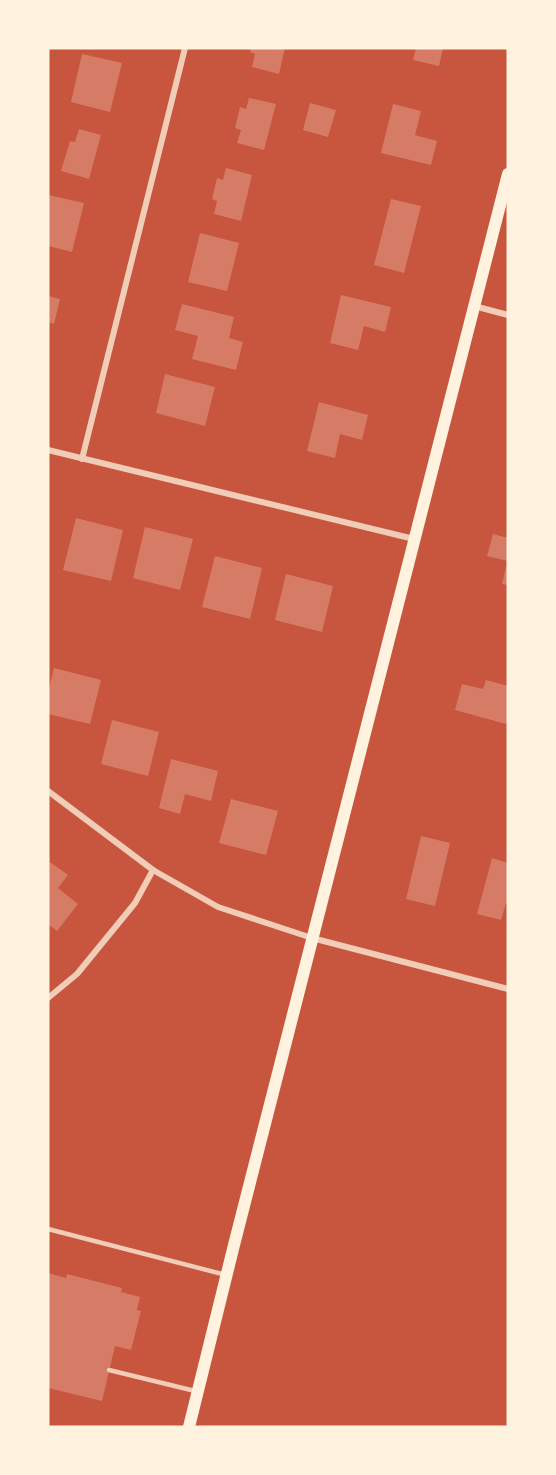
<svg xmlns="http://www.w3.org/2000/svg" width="556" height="1475" font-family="'Open Sans',sans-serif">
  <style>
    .building { fill: #d67c66 }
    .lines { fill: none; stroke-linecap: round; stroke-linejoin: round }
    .service { stroke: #f1ccb7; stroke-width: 4.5 }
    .minor { stroke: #f1ccb7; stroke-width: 6 }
    .secondary { stroke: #fff3e0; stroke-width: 12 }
  </style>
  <rect width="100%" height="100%" fill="#c8553d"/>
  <!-- building -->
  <g class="building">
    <polygon points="251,48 285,48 279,74 252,67 255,54 250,52"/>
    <polygon points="416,48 443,48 439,66 413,60"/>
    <polygon points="82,54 122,63 110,112 71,102"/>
    <polygon points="249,98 276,104 264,150 237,143 241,130 235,128 240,107 246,109"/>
    <polygon points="310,103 336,110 328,137 303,130"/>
    <polygon points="393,104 421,111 415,135 437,141 431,165 381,153"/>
    <polygon points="79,129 101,135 89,179 61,171 70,141 75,142"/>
    <polygon points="226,168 252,175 241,221 214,214 217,201 212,199 217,178 223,180"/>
    <polygon points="48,195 84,203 72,252 48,246"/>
    <polygon points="391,199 421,206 404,273 374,265"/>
    <polygon points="200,233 239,243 227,291 188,282"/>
    <polygon points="341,295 391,307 385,332 364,326 358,350 330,343"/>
    <polygon points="48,296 60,299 54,324 48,322"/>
    <polygon points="182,304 234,317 229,338 243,342 236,370 192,359 198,336 175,330"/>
    <polygon points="165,374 215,387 205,426 156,413"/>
    <polygon points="319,402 368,415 362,440 340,434 335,458 307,451"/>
    <polygon points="76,518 123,530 111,581 63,570"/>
    <polygon points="145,527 193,539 180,590 133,578"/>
    <polygon points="493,534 508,538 508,561 487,556"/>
    <polygon points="215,556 262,568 250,619 202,607"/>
    <polygon points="507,563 508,563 508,585 502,584"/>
    <polygon points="286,574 333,586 322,632 275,620"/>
    <polygon points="54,668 101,680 90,724 48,714 48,693"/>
    <polygon points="486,680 508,686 508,717 506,724 455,710 462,684 483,689"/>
    <polygon points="112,720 159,732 148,776 101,764"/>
    <polygon points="171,759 218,771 211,801 185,794 180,814 159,808"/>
    <polygon points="231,799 278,811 266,855 219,843"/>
    <polygon points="421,836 450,843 435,906 406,899"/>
    <polygon points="492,858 508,863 508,904 506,903 501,920 477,914"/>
    <polygon points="50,862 68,875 58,888 78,904 57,931 48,924 48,865"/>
    <polygon points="48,1273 66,1278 67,1274 122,1288 121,1292 140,1297 137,1310 141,1311 131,1350 115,1346 102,1401 48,1388"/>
  </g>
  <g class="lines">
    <!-- service -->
    <g class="service">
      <polyline points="48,1229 226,1275"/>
      <polyline points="109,1370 195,1391"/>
    </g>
    <!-- minor -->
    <g class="minor">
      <polyline points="474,306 508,315"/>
      <polyline points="48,450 414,539"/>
      <polyline points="82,459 185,48"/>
      <polyline points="48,791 153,870 218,907 312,938 508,989"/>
      <polyline points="48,998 77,974 135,903 153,870"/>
    </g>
    <!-- secondary -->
    <polyline class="secondary" points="189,1427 234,1245 508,174"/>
  </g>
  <!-- border -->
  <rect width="556" height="1475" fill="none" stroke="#fff3e0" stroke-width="99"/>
</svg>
